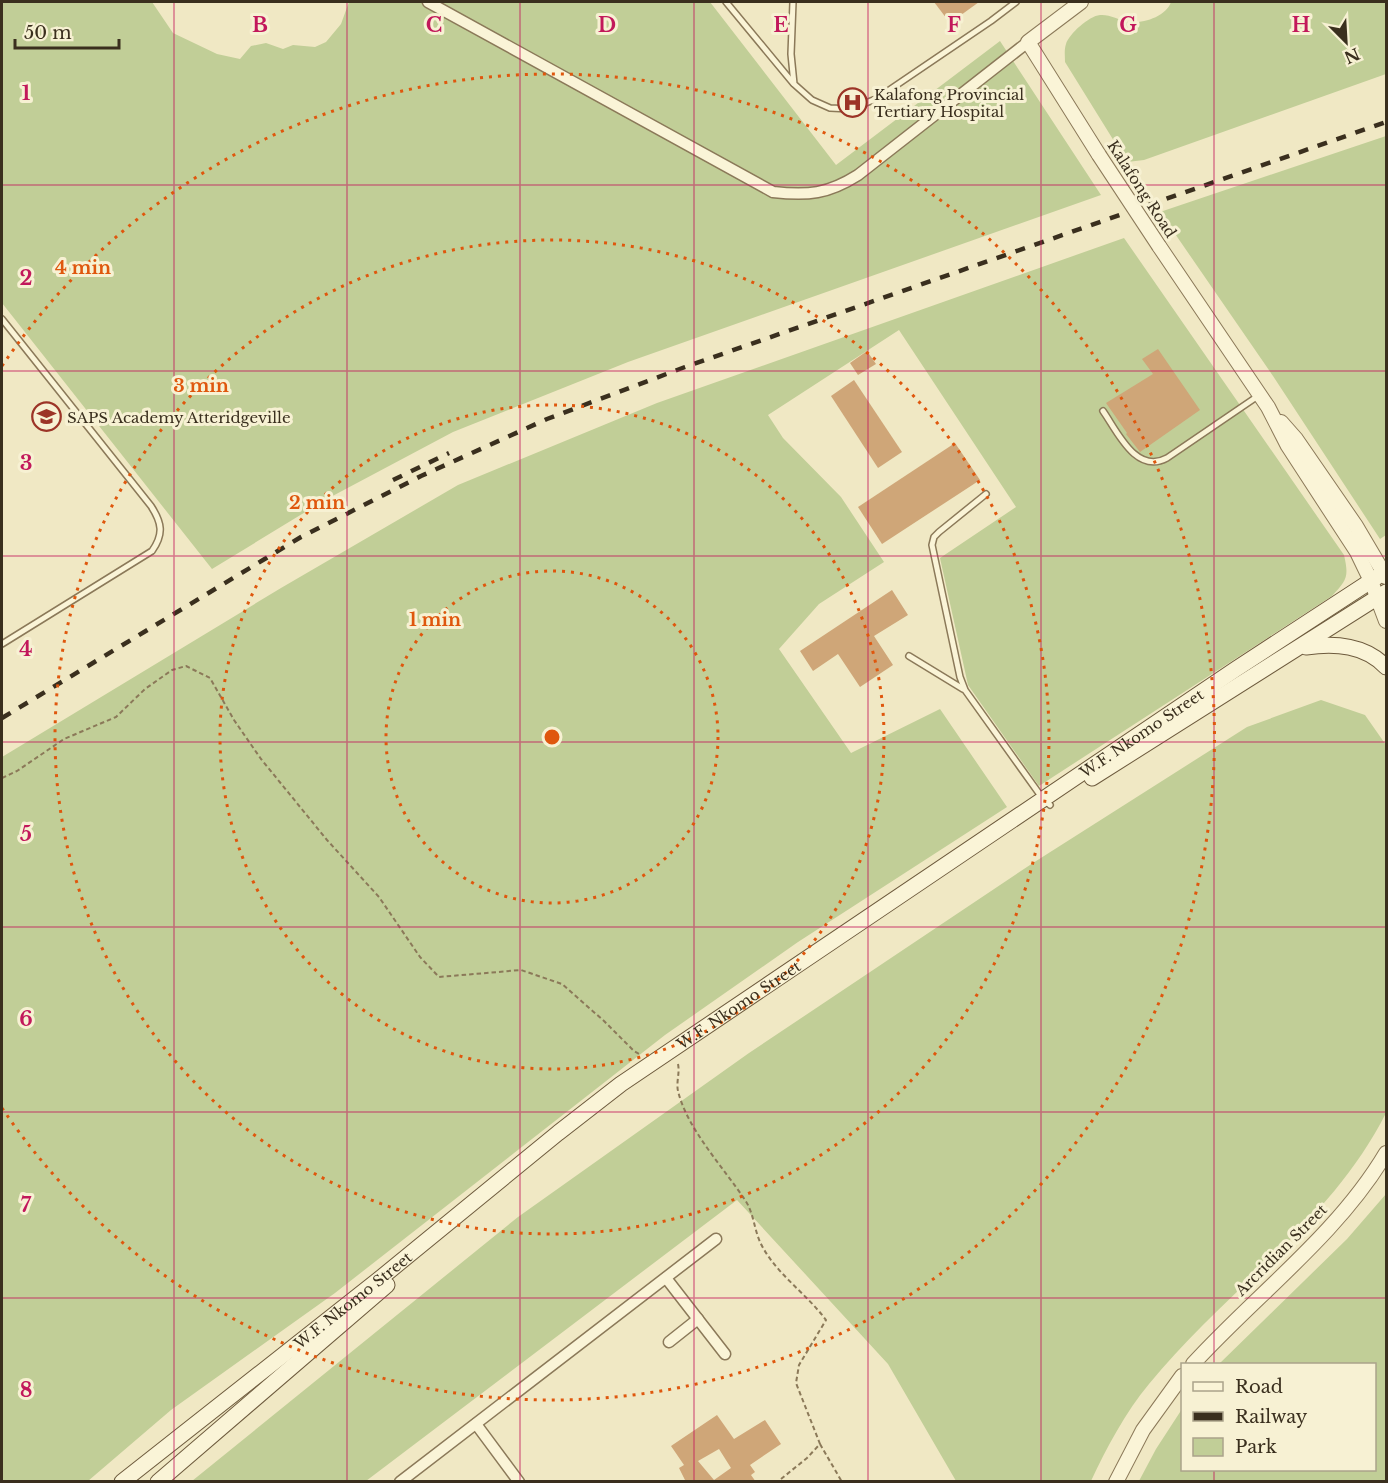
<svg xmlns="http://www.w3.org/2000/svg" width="1388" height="1483" font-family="'Libre Baskerville',serif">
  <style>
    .green { fill: #c1ce97 }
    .building { fill: #cfa678; fill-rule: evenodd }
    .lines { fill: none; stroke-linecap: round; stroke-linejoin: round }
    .service-casing { stroke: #8b7959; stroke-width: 8 }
    .minor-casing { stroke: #8b7959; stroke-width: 13 }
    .tertiary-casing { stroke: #8b7959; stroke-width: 16 }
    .secondary-casing { stroke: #6d5a3d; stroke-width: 17 }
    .path { stroke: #8b7959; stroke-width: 2; stroke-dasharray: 4.5 3; stroke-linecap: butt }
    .service { stroke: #faf4d7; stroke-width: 5 }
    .minor { stroke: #faf4d7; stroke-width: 10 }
    .tertiary { stroke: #faf4d7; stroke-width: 14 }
    .secondary { stroke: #faf4d7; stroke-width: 15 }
    .rail { stroke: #3a2f1e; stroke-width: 4.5; stroke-dasharray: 10 10; stroke-linecap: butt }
    .tertiary-bridge-casing { stroke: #8b7959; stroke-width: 16; stroke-linecap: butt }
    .tertiary-bridge { stroke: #faf4d7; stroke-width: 14 }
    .grid { fill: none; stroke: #c2185b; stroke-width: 1.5; stroke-opacity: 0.55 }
    .ring { fill: none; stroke: #df570d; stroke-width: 3; stroke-dasharray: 3 6 }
    .labels { text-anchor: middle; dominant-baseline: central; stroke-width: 6; stroke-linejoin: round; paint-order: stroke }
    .poi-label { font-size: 15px; fill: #3a2f1e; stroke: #f7f1d3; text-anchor: start }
    .street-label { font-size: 15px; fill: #3a2f1e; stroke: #f7f1d3 }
    .grid-label { font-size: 20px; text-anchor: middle; font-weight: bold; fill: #c2185b; stroke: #f7f1d3; stroke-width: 6; stroke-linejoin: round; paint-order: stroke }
    .centre { fill: #df570d; stroke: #f7f1d3; stroke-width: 3 }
    .ring-label { font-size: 18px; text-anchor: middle; font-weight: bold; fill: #df570d; stroke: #f7f1d3; stroke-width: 6; stroke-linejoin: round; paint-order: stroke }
  </style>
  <rect width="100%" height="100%" fill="#f0e8c4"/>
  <!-- green -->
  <g class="green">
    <polygon points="2,2 152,2 173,33 217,54 240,59 251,46 266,43 283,49 293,45 315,47 326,42 341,24 349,2 710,2 836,165 1000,41 1101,195 628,362 453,432 325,500 212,569 2,303"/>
    <path d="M 1171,2 L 1386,2 L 1386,74 L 1144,160 L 1127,162 L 1065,62 C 1065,56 1064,50 1066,44 C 1069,34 1089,16 1100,15 C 1109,14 1119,20 1128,22 C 1142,24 1166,17 1171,2 Z"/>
    <polygon points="1386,136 1386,535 1380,539 1273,376 1160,212"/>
    <path d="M 1124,238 L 1344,555 C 1349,577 1347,580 1332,596 L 1039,786 L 968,685 L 940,558 L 1016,507 L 899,330 L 768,415 L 783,438 L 841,497 L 884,562 L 819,604 L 779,649 L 851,753 L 940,709 L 1007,807 L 798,942 L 665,1035 L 335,1293 L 171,1410 L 88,1481 L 2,1482 L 2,757 L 281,588 L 458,485 L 657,403 Z"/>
    <path d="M 1321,700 L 1365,715 L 1386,745 L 1386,1113 C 1331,1222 1225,1291 1149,1384 C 1125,1413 1107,1447 1091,1481 L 956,1481 L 888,1364 L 737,1200 L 366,1481 L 192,1481 L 518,1217 L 749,1053 L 1033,863 L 1247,727 Z"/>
    <polygon points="1386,1194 1386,1481 1139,1481 1156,1449 1182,1409 1182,1470 1374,1470 1374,1364 1219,1364 1347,1239"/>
  </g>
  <!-- building -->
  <g class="building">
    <polygon points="934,2 979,2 950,23"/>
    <polygon points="1158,349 1200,410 1140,452 1126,434 1127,433 1106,403 1153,374 1142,359"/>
    <polygon points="867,351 876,364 858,375 850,363"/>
    <polygon points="854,380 902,452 878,468 831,396"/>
    <polygon points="955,443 980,480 882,544 858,507"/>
    <polygon points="892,590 908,615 874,636 893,665 860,687 838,654 813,671 800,651"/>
    <path d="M 717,1415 L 734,1439 L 765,1420 L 781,1444 L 750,1465 L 755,1472 L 751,1475 L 756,1482 L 686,1482 L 679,1468 L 684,1465 L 671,1446 ZM 719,1449 L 731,1468 L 714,1480 L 698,1461 Z"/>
  </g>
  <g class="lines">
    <defs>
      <g id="service">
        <polyline points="726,2 793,83"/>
        <polyline points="793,2 791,54 794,84 812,100 830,108 850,109 876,99 991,21 1016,2"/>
        <path d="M 2,319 L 151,506 C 162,523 164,534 152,551 L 2,644"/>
        <path d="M 1103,411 C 1117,431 1136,475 1167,458 L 1258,396"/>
        <polyline points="986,494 939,532 934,537 932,545 960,677 965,690 1043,799 1050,805"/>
        <polyline points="909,656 963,689"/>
      </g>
      <g id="minor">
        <path d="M 428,2 L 773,192 C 808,196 828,194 858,175 L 1028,42"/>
        <polyline points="666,1278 725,1354"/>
        <polyline points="669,1342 698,1319"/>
        <polyline points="476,1424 519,1482"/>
        <polyline points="400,1482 716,1239"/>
      </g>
      <g id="tertiary">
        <polyline points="1081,2 1028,42 1099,155"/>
        <polyline points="1159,246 1268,407 1288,446 1357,552 1371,581 1386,621"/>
        <polyline points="1281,422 1296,439 1356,526 1386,577"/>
        <path d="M 1193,1364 C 1256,1295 1338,1234 1386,1153"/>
        <polyline points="1116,1482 1143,1430 1182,1376"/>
      </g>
      <g id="secondary">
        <path d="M 1306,647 C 1336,643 1365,645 1386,667"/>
        <polyline points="1092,778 1386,592"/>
        <path id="s1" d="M 122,1482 L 377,1281 L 558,1133 L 621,1084 L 1236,669 L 1386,571"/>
        <polyline points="158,1482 387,1285"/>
      </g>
    </defs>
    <!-- service casing -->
    <use href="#service" class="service-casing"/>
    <!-- minor casing -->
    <use href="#minor" class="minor-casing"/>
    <!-- tertiary casing -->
    <use href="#tertiary" class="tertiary-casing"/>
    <!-- secondary casing -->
    <use href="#secondary" class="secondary-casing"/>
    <!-- path -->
    <g class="path">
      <polyline points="2,778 17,771 64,739 116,717 145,689 172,670 186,666 210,678 234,720 261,759 327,840 379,897 420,957 439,977 521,970 562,984 604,1021 634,1051 641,1055"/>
      <path d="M 678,1064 C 680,1073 676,1082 678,1091 C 687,1129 724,1168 745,1200 C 754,1213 754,1230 761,1244 C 776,1274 806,1293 826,1320 L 799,1365 L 796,1383 L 820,1444 L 807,1458 L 781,1479"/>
      <polyline points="820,1444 842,1482"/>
    </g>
    <!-- service -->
    <use href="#service" class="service"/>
    <!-- minor -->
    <use href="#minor" class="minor"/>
    <!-- tertiary -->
    <use href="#tertiary" class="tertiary"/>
    <!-- secondary -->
    <use href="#secondary" class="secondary"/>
    <!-- rail -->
    <g class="rail">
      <polyline points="393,480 449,453"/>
      <polyline points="2,718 301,537 421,476 547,419 685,367 1386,122"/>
    </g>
    <defs>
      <polyline id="tertiary-bridge" points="1099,155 1159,246"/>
    </defs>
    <!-- tertiary-bridge casing -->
    <use href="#tertiary-bridge" class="tertiary-bridge-casing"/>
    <!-- tertiary-bridge -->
    <use href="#tertiary-bridge" class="tertiary-bridge"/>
  </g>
  <!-- grid -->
  <path class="grid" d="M 174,2 L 174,1482M 347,2 L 347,1482M 520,2 L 520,1482M 694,2 L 694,1482M 868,2 L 868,1482M 1041,2 L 1041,1482M 1214,2 L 1214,1364M 2,185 L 1386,185M 2,371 L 1386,371M 2,556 L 1386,556M 2,742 L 1386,742M 2,927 L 1386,927M 2,1112 L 1386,1112M 2,1298 L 1386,1298M 1214,1470 L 1214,1482"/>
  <!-- distance rings -->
  <g class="ring">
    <circle cx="552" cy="737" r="166"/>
    <circle cx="552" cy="737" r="332"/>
    <circle cx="552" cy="737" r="497"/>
    <path d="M2 366A663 663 0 1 1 2 1108"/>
  </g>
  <!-- icons -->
  <defs>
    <symbol id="hospital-ring" viewBox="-11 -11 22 22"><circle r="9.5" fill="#f7f1d3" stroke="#9c3427" stroke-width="1.5"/><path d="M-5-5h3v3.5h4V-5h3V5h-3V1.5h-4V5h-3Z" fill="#9c3427"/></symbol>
    <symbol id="university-ring" viewBox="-11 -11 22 22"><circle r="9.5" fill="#f7f1d3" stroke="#9c3427" stroke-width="1.5"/><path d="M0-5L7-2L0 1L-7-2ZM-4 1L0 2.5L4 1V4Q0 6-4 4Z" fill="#9c3427"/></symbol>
  </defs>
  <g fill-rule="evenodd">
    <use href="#hospital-ring" x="836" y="86" width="33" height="33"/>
    <use href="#university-ring" x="30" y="400" width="33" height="33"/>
  </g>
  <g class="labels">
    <!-- poi labels -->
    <g class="poi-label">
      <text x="874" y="94">Kalafong Provincial<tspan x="874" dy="17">Tertiary Hospital</tspan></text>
      <text x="67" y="417">SAPS Academy Atteridgeville</text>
    </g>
    <!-- street labels -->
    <g class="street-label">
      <text transform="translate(1142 189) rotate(57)">Kalafong Road</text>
      <text stroke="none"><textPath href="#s1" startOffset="1266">W.F. Nkomo Street</textPath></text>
      <text stroke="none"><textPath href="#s1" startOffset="780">W.F. Nkomo Street</textPath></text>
      <text transform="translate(1281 1250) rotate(-45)">Arcridian Street</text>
      <text stroke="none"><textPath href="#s1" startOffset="294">W.F. Nkomo Street</textPath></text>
    </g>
  </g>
  <g class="grid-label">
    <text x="260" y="32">B</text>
    <text x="434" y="32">C</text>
    <text x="607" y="32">D</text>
    <text x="781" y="32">E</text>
    <text x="954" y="32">F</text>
    <text x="1128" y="32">G</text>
    <text x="1301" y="32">H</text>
    <text x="26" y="100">1</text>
    <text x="26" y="285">2</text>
    <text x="26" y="470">3</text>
    <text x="26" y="656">4</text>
    <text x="26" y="841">5</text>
    <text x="26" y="1026">6</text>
    <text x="26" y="1212">7</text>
    <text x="26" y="1397">8</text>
  </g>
  <circle cx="552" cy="737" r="9" class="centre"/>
  <g class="ring-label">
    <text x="83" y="274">4 min</text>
    <text x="201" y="392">3 min</text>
    <text x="317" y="509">2 min</text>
    <text x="435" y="626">1 min</text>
  </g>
  <!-- border -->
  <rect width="1388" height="1483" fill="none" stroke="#3a2f1e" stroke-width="6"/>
  <!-- legend -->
  <rect x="1181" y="1363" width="195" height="108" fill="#f7f1d3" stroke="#aba38b" stroke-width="1.5"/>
  <rect x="1193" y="1382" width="30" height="9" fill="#faf4d7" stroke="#aba38b" stroke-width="1.5"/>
  <text x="1235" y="1393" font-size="18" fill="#3a2f1e">Road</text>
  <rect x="1193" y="1412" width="30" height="9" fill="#3a2f1e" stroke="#aba38b" stroke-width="1.5"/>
  <text x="1235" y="1423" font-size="18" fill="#3a2f1e">Railway</text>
  <rect x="1193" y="1438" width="30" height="18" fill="#c1ce97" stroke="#aba38b" stroke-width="1.5"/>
  <text x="1235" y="1453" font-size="18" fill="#3a2f1e">Park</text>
  <!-- north arrow -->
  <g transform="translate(1346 42) rotate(156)" stroke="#f7f1d3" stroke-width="4.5" paint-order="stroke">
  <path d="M0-4.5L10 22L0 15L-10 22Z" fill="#3a2f1e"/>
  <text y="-9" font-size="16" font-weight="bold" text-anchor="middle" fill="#3a2f1e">N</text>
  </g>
  <!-- scale -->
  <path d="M15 39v9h104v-9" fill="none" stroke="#3a2f1e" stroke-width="3"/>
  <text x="24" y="39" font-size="18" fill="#3a2f1e" stroke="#f7f1d3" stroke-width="4.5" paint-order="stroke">50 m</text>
</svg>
